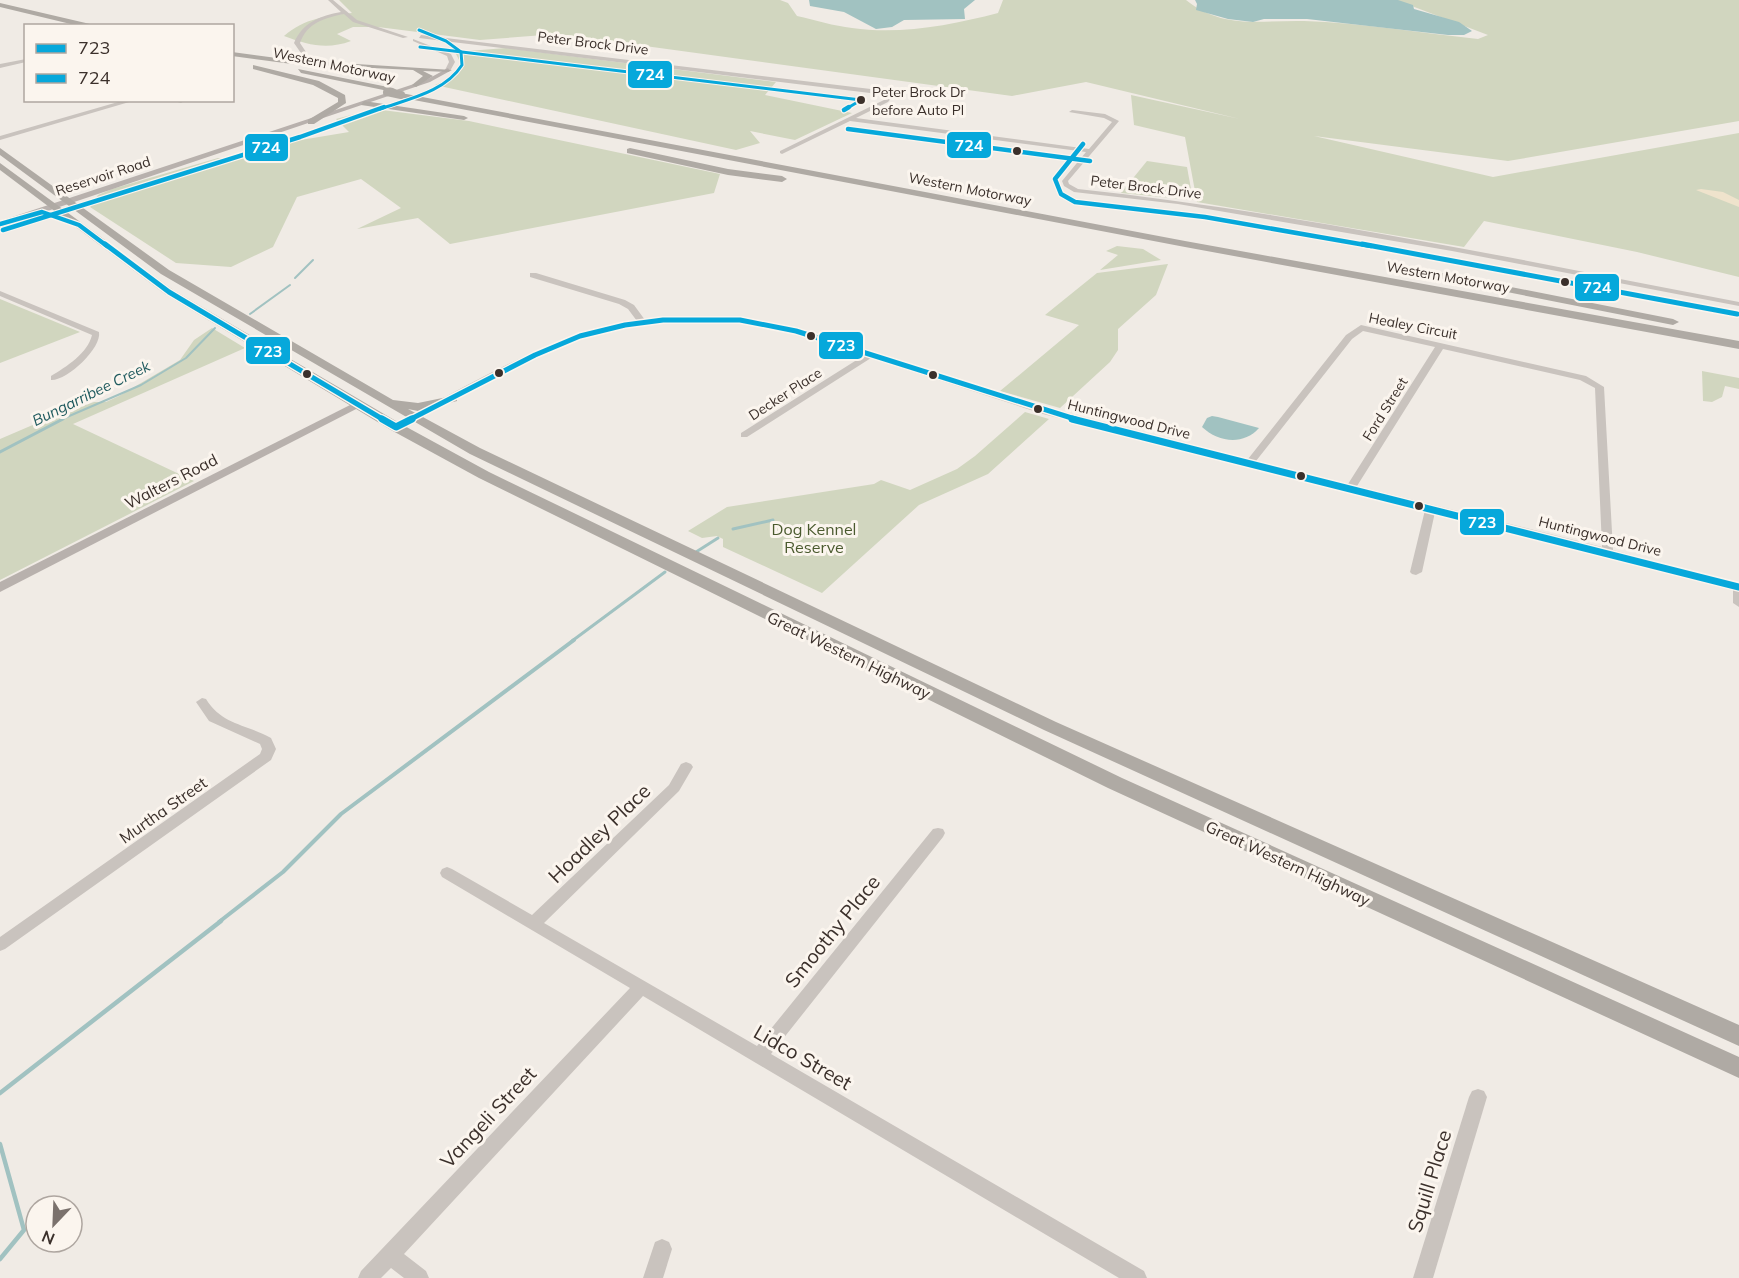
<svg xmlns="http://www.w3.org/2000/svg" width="1739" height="1278" font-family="Mulish,sans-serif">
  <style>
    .green { fill: #d1d6bf }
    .sand { fill: #efe3cc }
    .water { fill: #a1c2c1 }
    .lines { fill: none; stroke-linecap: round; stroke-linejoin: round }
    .stream-far3 { stroke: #a1c2c1; stroke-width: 2 }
    .stream-far2 { stroke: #a1c2c1; stroke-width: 3 }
    .stream-far1 { stroke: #a1c2c1; stroke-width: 4 }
    .stream { stroke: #a1c2c1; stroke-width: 4.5 }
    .minor { fill: #c9c3be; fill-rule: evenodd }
    .major { fill: #b8b1ad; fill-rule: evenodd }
    .highway { fill: #afaaa4; fill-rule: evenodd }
    .highway-bridge { stroke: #afaaa4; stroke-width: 8 }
    .bus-1-far2-casing { stroke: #fbf5ee; stroke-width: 7 }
    .bus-1-far1-casing { stroke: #fbf5ee; stroke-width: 8 }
    .bus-1-casing { stroke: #fbf5ee; stroke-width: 10 }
    .bus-2-far2-casing { stroke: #fbf5ee; stroke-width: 5 }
    .bus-2-far1-casing { stroke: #fbf5ee; stroke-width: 7 }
    .bus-2-casing { stroke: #fbf5ee; stroke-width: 8 }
    .bus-1-far2 { stroke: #06a8db; stroke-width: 4.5 }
    .bus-1-far1 { stroke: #06a8db; stroke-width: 5 }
    .bus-1 { stroke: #06a8db; stroke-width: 7 }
    .bus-2-far2 { stroke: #06a8db; stroke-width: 3 }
    .bus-2-far1 { stroke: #06a8db; stroke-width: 4.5 }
    .bus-2 { stroke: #06a8db; stroke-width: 5 }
    .bus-dot { fill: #3b302b; stroke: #fbf5ee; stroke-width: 2 }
    .labels { text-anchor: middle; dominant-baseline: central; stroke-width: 6; stroke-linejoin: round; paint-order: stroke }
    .far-street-label { font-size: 14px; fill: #3b302b; stroke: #fbf5ee }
    .bus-label { font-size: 14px; fill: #3b302b; stroke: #fbf5ee; text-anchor: start }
    .far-water-label { font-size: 15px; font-style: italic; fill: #1f5a5e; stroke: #fbf5ee }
    .street-label { font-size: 16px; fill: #3b302b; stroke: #fbf5ee }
    .park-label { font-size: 16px; fill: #4a5a2e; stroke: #fbf5ee }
    .near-street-label { font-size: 20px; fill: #3b302b; stroke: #fbf5ee }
    .line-badge { stroke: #fbf5ee; stroke-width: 2 }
    .badge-label { font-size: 16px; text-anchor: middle; font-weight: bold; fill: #fff }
  </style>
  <rect width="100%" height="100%" fill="#f0ebe5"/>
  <!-- green -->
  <g class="green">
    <path d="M 339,0 L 780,0 L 788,3 L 797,16 C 815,20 834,26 852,28 C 900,35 952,25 998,13 L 1003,0 L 1186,0 C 1223,30 1261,20 1304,21 C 1362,23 1421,33 1478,39 L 1488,35 L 1396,0 L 1739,0 L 1739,121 L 1508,161 L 1314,136 L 1493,177 L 1739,133 L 1739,277 L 1637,252 L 1484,221 L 1464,247 L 1197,202 L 1185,137 L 1134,125 L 1131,95 L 1240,119 L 1086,82 L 1012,96 L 557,34 L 480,40 L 378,27 L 353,27 L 337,34 L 351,41 C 327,50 308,45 284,36 C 305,18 326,16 352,13 Z"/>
    <polygon points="506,48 776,82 765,95 852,113 795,140 750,131 760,143 736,150 435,85 457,75 463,68 455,52"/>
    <polygon points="374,109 469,121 720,174 714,193 450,244 418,218 357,229 401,208 361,179 297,197 273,247 231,267 176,263 90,207 98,195 112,189 218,158 238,159 252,148 349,132 336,119"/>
    <polygon points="1147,161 1187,167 1193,200 1121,193"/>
    <polygon points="1117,246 1143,249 1161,260 1100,270 1118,255 1106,251"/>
    <polygon points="1168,264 1156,295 1118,329 1118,350 1110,362 1060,408 1000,391 1079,325 1045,315 1097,273"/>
    <polygon points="0,299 80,332 0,363"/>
    <polygon points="212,328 245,348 73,424 194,481 0,580 0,439 49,418 94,402 106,402 119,396 180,360 194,340"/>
    <polygon points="1702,371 1739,378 1739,389 1725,386 1722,397 1712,402 1703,401"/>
    <polygon points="1025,412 1049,419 988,474 919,505 822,593 723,547 723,539 717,536 702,538 688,531 727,507 874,484 881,480 910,490 957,469 975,456"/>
  </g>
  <!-- sand -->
  <polygon class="sand" points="1701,189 1723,192 1739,200 1739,207 1696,190"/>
  <!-- water -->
  <g class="water">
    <polygon points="809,0 975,0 964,9 965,19 904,20 892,27 876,29 844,12 810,6"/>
    <polygon points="1195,0 1398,0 1413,5 1414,9 1459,22 1472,31 1464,35 1448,35 1307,19 1264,19 1253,22 1228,19 1196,10 1197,4"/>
    <path d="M 1212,416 L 1218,417 L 1259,428 C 1243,446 1218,442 1202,427 L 1207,418 Z"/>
  </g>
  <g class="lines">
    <!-- stream-far3 -->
    <g class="stream-far3">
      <polyline points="295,278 313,260"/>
      <polyline points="250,314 290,285"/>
      <polyline points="60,420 141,385 186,358 215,328"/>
    </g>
    <!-- stream-far2 -->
    <g class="stream-far2">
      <polyline points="0,452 63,419"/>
      <polyline points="733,529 773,520"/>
      <polyline points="696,552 718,538"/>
      <polyline points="572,641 665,572"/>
    </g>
    <!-- stream-far1 -->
    <polyline class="stream-far1" points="219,922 283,872 341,814 574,640"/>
    <!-- stream -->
    <g class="stream">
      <polyline points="0,1093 221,921"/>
      <polyline points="0,1144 24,1230 0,1259"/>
    </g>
    <!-- minor -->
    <g class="minor">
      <path d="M 328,0 L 333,0 L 357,20 L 408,37 L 403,38 L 353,22 L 344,14 C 324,18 307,23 300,43 L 308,55 L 303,56 L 294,43 C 303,22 320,16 341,12 Z"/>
      <path d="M 421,35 L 879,90 L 893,96 L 888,102 L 856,118 L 1089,149 L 1112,122 L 1104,118 L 1069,112 L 1072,110 L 1105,114 L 1119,121 L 1068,181 L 1069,184 L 1078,189 C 1300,213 1520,260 1739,302 L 1739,306 L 1452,251 L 1178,204 L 1074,192 L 1064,186 L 1062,181 L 1086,152 L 850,121 L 782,154 L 780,153 L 780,151 L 884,100 L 886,97 L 878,94 L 419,38 Z"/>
      <polygon points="413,39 451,54 455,62 450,71 445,70 449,62 447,56 413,41"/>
      <polygon points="26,59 26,62 0,68 0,64"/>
      <polygon points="125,100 136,100 0,140 0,136"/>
      <polygon points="171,100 184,100 184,101 181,103"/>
      <path d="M 530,273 L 536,273 L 625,300 L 634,305 L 645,320 L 663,318 L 740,318 L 796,328 L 1049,410 L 1248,459 L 1346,335 L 1361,325 L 1586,376 L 1604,387 L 1613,550 L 1739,584 L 1739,607 L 1733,603 L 1733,589 L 1435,512 L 1422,572 L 1416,575 L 1412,574 L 1410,572 L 1425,510 L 1043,414 L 871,358 L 747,437 L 741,437 L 741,433 L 863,356 L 794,333 L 740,322 L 663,322 L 625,328 L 583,338 L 538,357 L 399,429 L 393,429 L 393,425 C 468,386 553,332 637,321 L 628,309 L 619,304 L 530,277 ZM 1363,331 L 1435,347 L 1348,484 L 1256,461 L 1352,339 ZM 1443,349 L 1580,380 L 1595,388 L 1602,547 L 1357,486 Z"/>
      <path d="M 0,291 L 99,332 C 102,348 67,381 51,380 L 51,376 C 66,367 88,353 92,335 L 0,296 Z"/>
      <path d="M 202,698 L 206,699 C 222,725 246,724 271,738 L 276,749 L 271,760 L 5,949 L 0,951 L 0,937 L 260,754 L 262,749 L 260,744 L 209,721 L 196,702 Z"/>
      <polygon points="686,762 691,764 693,767 679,791 544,923 757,1046 933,829 938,828 943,829 945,833 943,837 771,1054 1144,1271 1147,1278 1119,1278 643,996 404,1254 426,1271 429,1278 404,1278 391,1268 381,1278 358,1278 361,1271 630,988 442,877 440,873 442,869 447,867 452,869 532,915 669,785 681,764"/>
      <polygon points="1478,1089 1484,1091 1487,1097 1433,1278 1413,1278 1469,1097 1472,1091"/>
      <polygon points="662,1239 669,1242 672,1249 663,1278 643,1278 655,1242"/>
    </g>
    <!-- major -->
    <g class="major">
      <polygon points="448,68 450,71 430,82 0,227 0,221 426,80"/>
      <polygon points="358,401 362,402 362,406 0,592 0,582"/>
    </g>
    <!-- highway -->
    <g class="highway">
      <polygon points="0,3 90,24 93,26 79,26 0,7"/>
      <polygon points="232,52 292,60 452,70 448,72 423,71 433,76 416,87 412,85 423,76 413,70 292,64 232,56"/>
      <polygon points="253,65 319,81 345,95 346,103 314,124 308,124 308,120 338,102 338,98 313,85 253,69"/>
      <polygon points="298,69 393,88 397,90 393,92 301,73"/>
      <polygon points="401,93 1185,241 1739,341 1739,349 1185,247 398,97"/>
      <polygon points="364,101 464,116 468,118 464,120 361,105"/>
      <polygon points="0,148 169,270 393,400 418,403 457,395 457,401 418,411 408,409 480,448 1056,722 1739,1025 1739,1046 1044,730 470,454 161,274 0,155"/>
      <polygon points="630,148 728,169 782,176 787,179 782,182 728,175 627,153 627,149"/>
      <polygon points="0,163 173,290 401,424 489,472 1122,778 1739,1057 1739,1078 1108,788 479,478 391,430 165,294 0,170"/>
      <polygon points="1415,268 1673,319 1679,322 1673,325 1411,273 1410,271"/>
    </g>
    <!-- highway-bridge -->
    <polyline class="highway-bridge" points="387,92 401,95"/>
    <defs>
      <polyline id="bus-1-far2" points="0,224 42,212 79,225 107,246"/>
      <g id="bus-1-far1">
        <polyline points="105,244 169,292 384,420"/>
        <polyline points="409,420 535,355 580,336 625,325 663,320 740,320 796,331 1078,420"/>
      </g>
      <g id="bus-1">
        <polyline points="382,419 396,427 412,419"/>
        <polyline points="1072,419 1739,587"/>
      </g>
      <g id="bus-2-far2">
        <polyline points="420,47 861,100 846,109"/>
        <path d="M 380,109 C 408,99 445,92 462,65 L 461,52 L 446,41 L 419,30"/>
      </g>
      <g id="bus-2-far1">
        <polyline points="844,110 849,107"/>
        <polyline points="848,129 1090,161"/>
        <polyline points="1083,144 1055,179 1061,194 1075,202 1205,217 1371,246"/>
        <polyline points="3,230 300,137 384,107"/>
      </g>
      <polyline id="bus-2" points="1362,244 1737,314"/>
    </defs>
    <!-- bus-1-far2 casing -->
    <use href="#bus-1-far2" class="bus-1-far2-casing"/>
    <!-- bus-1-far1 casing -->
    <use href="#bus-1-far1" class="bus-1-far1-casing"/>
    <!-- bus-1 casing -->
    <use href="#bus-1" class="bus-1-casing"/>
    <!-- bus-2-far2 casing -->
    <use href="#bus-2-far2" class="bus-2-far2-casing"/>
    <!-- bus-2-far1 casing -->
    <use href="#bus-2-far1" class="bus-2-far1-casing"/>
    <!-- bus-2 casing -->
    <use href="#bus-2" class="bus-2-casing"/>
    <!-- bus-1-far2 -->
    <use href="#bus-1-far2" class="bus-1-far2"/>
    <!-- bus-1-far1 -->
    <use href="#bus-1-far1" class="bus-1-far1"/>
    <!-- bus-1 -->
    <use href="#bus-1" class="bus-1"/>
    <!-- bus-2-far2 -->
    <use href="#bus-2-far2" class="bus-2-far2"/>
    <!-- bus-2-far1 -->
    <use href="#bus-2-far1" class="bus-2-far1"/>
    <!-- bus-2 -->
    <use href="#bus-2" class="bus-2"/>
  </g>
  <!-- markers -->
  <g class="bus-dot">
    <circle cx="861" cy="100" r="5"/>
    <circle cx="1017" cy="151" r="5"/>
    <circle cx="1565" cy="282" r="5"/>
    <circle cx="811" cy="336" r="5"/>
    <circle cx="499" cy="373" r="5"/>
    <circle cx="307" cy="374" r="5"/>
    <circle cx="933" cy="375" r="5"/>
    <circle cx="1038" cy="409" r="5"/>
    <circle cx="1301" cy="476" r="5"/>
    <circle cx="1419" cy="506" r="5"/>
  </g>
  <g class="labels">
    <!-- far-street labels -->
    <g class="far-street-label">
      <text transform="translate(593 43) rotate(7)">Peter Brock Drive</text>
      <text transform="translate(334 65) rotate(12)">Western Motorway</text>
      <text transform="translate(103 176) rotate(-18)">Reservoir Road</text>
      <text transform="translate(1146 187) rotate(7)">Peter Brock Drive</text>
      <text transform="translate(970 189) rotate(11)">Western Motorway</text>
      <text transform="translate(1448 277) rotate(10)">Western Motorway</text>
      <text transform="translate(1413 326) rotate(11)">Healey Circuit</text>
      <text transform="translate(785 394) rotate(-33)">Decker Place</text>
      <text transform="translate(1385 409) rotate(-58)">Ford Street</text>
      <text transform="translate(1129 419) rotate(14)">Huntingwood Drive</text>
      <text transform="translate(1600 536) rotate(14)">Huntingwood Drive</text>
    </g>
    <!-- bus labels -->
    <g class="bus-label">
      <text x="872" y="92">Peter Brock Dr<tspan x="872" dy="18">before Auto Pl</tspan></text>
    </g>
    <!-- far-water labels -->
    <g class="far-water-label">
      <text transform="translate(91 393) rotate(-26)">Bungarribee Creek</text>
    </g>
    <!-- street labels -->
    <g class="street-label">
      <text transform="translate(171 481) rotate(-27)">Walters Road</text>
      <text transform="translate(849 655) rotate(26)">Great Western Highway</text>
      <text transform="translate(163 810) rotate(-35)">Murtha Street</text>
      <text transform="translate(1288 863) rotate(25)">Great Western Highway</text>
    </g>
    <!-- park labels -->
    <g class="park-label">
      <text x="814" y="529">Dog Kennel<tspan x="814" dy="18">Reserve</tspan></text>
    </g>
    <!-- near-street labels -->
    <g class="near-street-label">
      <text transform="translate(599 833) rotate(-44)">Hoadley Place</text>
      <text transform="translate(832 931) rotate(-51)">Smoothy Place</text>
      <text transform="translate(803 1057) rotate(30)">Lidco Street</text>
      <text transform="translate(488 1117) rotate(-47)">Vangeli Street</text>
      <text transform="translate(1429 1181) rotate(-73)">Squill Place</text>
    </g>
  </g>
  <g class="line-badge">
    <rect x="627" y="60" width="46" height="29" rx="6" fill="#06a8db"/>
    <rect x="946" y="131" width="46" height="28" rx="6" fill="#06a8db"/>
    <rect x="244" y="133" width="45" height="29" rx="6" fill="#06a8db"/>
    <rect x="1574" y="273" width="46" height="29" rx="6" fill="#06a8db"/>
    <rect x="818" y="331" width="46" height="29" rx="6" fill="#06a8db"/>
    <rect x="245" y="336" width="46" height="29" rx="6" fill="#06a8db"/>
    <rect x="1459" y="508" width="46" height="28" rx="6" fill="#06a8db"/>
  </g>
  <g class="badge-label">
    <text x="650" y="80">724</text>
    <text x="969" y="151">724</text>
    <text x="266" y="153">724</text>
    <text x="1597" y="293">724</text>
    <text x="841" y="351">723</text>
    <text x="268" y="357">723</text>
    <text x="1482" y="528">723</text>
  </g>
  <!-- legend -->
  <rect x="24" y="24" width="210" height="78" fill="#fbf5ee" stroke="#aea6a0" stroke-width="1.5"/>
  <rect x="36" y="44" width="30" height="9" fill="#06a8db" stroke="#aea6a0" stroke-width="1.5"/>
  <text x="78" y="54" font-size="18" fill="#3b302b">723</text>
  <rect x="36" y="74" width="30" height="9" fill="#06a8db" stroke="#aea6a0" stroke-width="1.5"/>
  <text x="78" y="84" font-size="18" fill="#3b302b">724</text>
  <!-- north arrow -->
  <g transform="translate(54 1224) rotate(203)"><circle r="28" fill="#fbf5ee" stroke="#aea6a0" stroke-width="1.5"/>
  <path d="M0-4.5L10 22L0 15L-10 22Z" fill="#7a716c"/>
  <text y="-9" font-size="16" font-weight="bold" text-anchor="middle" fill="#3b302b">N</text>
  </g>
</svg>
